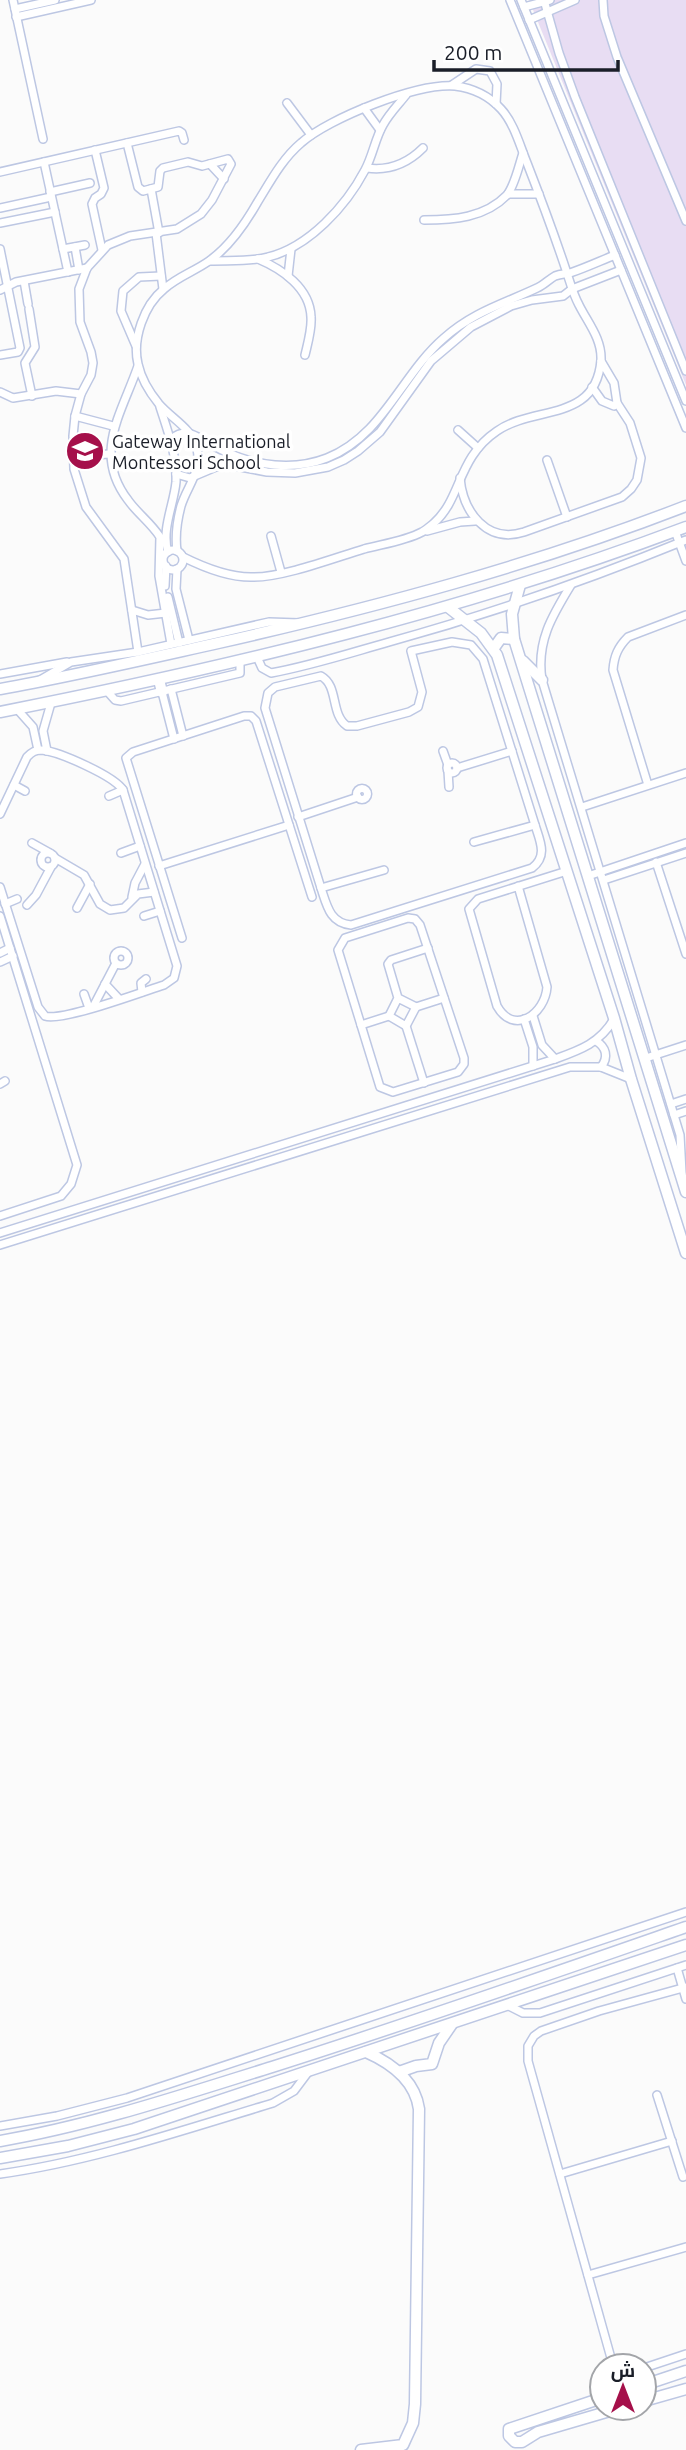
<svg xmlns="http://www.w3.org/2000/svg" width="686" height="2450" font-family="Ubuntu,Cairo,sans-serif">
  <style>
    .green { fill: #e8ddf3 }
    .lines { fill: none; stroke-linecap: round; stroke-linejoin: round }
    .street-casing { stroke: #bdc7e3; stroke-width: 10 }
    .secondary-casing { stroke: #bdc7e3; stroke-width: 13 }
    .street { stroke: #fff; stroke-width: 7 }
    .secondary { stroke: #fff; stroke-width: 10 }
    .labels { text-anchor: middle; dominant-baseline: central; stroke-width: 7; stroke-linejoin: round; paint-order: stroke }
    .poi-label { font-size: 18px; fill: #1a1e28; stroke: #fff; text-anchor: start }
  </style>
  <rect width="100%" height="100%" fill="#fbfbfb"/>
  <!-- green -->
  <polygon class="green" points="529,0 686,0 686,385"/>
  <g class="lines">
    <defs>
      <g id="street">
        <polyline points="13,0 43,139"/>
        <polyline points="510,0 686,428"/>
        <polyline points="521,0 686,401"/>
        <polyline points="544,0 559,53 575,97 686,371"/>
        <polyline points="603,0 604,16 617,57 686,221"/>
        <polyline points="524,7 550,0"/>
        <polyline points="15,9 55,0"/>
        <polyline points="16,17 91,0"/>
        <polyline points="529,20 575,0"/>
        <polyline points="452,85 476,69 490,71 497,84 496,104"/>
        <polyline points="287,103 311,135"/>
        <polyline points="364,108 380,130"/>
        <polyline points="127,143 138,187 143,191 158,187 160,171 163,168 188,162 202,166 228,159 231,164 212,200 201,214 177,229 130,236 108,245 87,268 79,289 80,322 91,352 93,363 91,375 81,394 75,416 73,436 74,469 86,507 124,559 138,652"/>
        <polyline points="95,150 104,188 101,194 95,198 92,204 102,250"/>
        <polyline points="44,162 68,272"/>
        <polyline points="210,164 224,179"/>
        <path d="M 367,168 C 389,171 407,164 423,148"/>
        <polyline points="0,172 179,131 182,133 184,140"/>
        <polyline points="151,189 159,233"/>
        <polyline points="50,192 90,183"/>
        <polyline points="508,194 539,194"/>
        <polyline points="0,208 51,197"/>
        <path d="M 424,220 C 453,220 485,218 507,195 C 515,185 519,165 523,153"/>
        <polyline points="0,223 55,212"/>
        <polyline points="156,233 163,289"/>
        <polyline points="75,247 79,270"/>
        <polyline points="0,249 20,348 18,352 0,355"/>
        <polyline points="63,249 85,245"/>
        <path d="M 258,259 C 282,269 310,288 311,317 C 312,329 308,342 305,355"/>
        <path d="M 210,261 C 229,260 250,262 268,257 C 309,247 346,206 365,170 C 373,155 375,139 383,125 C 389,114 398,105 406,95"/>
        <polyline points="288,276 291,249"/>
        <polyline points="24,281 28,304"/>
        <polyline points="0,290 16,282 87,268"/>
        <polyline points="29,309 35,347 25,363 32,396"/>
        <polyline points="136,346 121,311 123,291 139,277 161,276"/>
        <path d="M 138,366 C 122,413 92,453 128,500 C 137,513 151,523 160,537 L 159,576 L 171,644"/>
        <polyline points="592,387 602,401 614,406 617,403 614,383 601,361"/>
        <polyline points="0,392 13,398 56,391 81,394"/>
        <path d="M 160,407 C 168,432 177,455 176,482 C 174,504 161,530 168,552"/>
        <polyline points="75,416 113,426"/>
        <polyline points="458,430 478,448"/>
        <path d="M 171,439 C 177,434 183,431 191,434 C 202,438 212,446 224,451 C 255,466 294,471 327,458 C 383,436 401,375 444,338 C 473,312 503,304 537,288 C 544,285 548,280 555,276 C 560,274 565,274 570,273 C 585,268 600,261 615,255"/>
        <polyline points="73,456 110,454"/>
        <polyline points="547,460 567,517"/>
        <polyline points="176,474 190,478 216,467 235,466 267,472 295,473 328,467 344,460 358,451 380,432 431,361 471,327 511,306 532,300 563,296 572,289 621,270"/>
        <path d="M 460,478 C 463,512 487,544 524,532 L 622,497 L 631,489 L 637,480 L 641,458 L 630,423 L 617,403"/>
        <polyline points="427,531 460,522 475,521"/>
        <polyline points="675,531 686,561"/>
        <polyline points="271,536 281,572"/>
        <circle cx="173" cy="560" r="10"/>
        <path d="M 177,551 C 175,536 177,521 181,506 C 187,486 202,472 197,449 C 193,429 172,419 159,404 C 150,393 141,378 138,364 C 132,339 144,305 164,289 C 177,277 195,271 209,261 C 229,247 245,224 257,203 C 270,182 282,159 301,143 C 329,118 417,83 455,86 C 472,88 489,96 501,109 C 514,123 520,146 527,163 C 541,199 554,234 566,270 C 570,282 573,294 579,305 C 588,323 602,339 601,360 C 596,423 534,405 497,431 C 457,458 462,498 434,523 C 432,525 424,531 422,532 C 405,541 383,544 364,549 C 334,558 284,577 254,577 C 231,578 203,567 183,557"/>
        <polyline points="177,569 176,589 189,640"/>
        <path d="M 571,585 C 552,616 536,642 542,680 L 680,1135 L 682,1173"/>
        <polyline points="165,586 166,566"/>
        <polyline points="168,597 179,643"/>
        <polyline points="132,610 148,615 166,613"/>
        <path d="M 452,642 L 471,645 L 483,659 L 535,825 C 540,841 548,856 532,868 L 351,925 C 330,923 327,906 321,888 L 265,708 L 268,693 L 275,687 L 321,676 C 339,686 330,714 347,726 L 357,726 L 409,712 L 418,707 L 422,692 L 411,651 Z"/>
        <path d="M 257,657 L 262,668 L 271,673 C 310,666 350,653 389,642 C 490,614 588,580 686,540"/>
        <polyline points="0,674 67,662"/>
        <polyline points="40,680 71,662 138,652 269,622 299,623"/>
        <polyline points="171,689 183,736"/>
        <polyline points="107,691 115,700 121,701 240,673 240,661"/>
        <polyline points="162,692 174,739"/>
        <polyline points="17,709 33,727 38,750"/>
        <polyline points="47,751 43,731 51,703"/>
        <polyline points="443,751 448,765"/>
        <circle cx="452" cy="768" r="5"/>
        <polyline points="457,768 512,751"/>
        <polyline points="448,771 449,787"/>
        <polyline points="14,785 25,791"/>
        <path d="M 648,785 L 613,670 C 614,656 618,647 628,637 L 686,615"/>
        <circle cx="362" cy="794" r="5.5"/>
        <polyline points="109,796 123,790"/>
        <polyline points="582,807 686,773"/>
        <path d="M 0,814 L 27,757 C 32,752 35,750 42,750 C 60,752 114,776 123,790 L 177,966 L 174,978 L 164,985 C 142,992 62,1022 45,1016 L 38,1007 L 0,887"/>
        <polyline points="298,817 358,797"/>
        <polyline points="474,842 535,825"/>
        <polyline points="32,843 50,853"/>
        <polyline points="121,853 140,846"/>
        <circle cx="48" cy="860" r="7"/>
        <polyline points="55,858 84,875 100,904 110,910 124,908 138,894 154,892"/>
        <polyline points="656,862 686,954"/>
        <polyline points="159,866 289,825"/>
        <polyline points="588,876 686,843"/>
        <polyline points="604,880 686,853"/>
        <path d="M 518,886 L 547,987 C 545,1014 514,1036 497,1006 L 469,909 L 478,899 L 567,871"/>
        <polyline points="321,888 384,870"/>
        <polyline points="132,897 135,883 145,864"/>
        <polyline points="5,904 17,899"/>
        <polyline points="27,905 36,895 51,867"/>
        <polyline points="77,908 90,884"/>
        <polyline points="0,916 77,1165 71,1184 61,1196 0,1216"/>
        <polyline points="144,916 160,911"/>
        <polygon points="408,918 415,919 420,925 464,1058 464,1064 458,1072 393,1092 380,1087 338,950 345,938"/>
        <polyline points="182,938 126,758 133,752 244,716 251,716 256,721 312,897"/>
        <circle cx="121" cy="958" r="7"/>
        <polyline points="0,953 10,948"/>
        <polyline points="0,962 13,956"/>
        <polyline points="105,984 119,999"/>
        <polyline points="142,992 141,983 146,979"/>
        <polyline points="84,994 89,1008"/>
        <polyline points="398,998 389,1016 406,1026 416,1007 398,998 388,964 391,960 428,948"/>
        <polyline points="93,1007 116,963"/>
        <polyline points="416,1007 444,998"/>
        <polyline points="533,1016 542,1045 555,1059"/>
        <polyline points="524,1019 533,1047 533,1066"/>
        <polyline points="361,1025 389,1016"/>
        <polyline points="406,1026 424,1083"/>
        <path d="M 596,1041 C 606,1047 609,1057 601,1067"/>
        <polyline points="646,1058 686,1045"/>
        <polyline points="0,1084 5,1081"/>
        <polyline points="671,1104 686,1099"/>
        <polyline points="674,1115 686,1111"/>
        <path d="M 0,1233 L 555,1059 C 580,1050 600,1043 614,1019"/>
        <polyline points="0,1245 570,1067 601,1067 631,1079"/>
        <polyline points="677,1968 686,1999"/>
        <polyline points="507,2005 523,2013 540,2013 686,1965"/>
        <polyline points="657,2095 683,2177"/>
        <polyline points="0,2126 57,2116 127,2098 686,1912"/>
        <path d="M 0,2174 C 93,2161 183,2130 273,2103 L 294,2091 L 309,2071"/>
        <polyline points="560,2174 672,2141"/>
        <polyline points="588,2275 686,2247"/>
        <polyline points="616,2366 611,2358 528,2061 528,2046 534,2036 541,2031 599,2011 686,1987"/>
        <polyline points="644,2368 686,2354"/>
      </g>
      <g id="secondary">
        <polyline points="520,585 512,614 514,639 686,1192"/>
        <polyline points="448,607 481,633 497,655 614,1018 631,1079 686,1253"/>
        <polyline points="494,648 501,638 514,639"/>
        <polyline points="523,661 542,680"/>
        <polyline points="159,680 162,692"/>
        <path d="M 0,689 C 73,676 146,659 218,643 C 377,607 534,565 686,506"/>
        <path d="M 0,712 C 233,666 463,611 686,527"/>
        <polyline points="399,2072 416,2066 432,2064 439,2043 452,2024"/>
        <path d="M 0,2141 C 93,2125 182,2095 272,2067 C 411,2023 548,1975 686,1927"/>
        <polyline points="0,2158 68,2146 134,2129 686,1945"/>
        <polyline points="644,2385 686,2371"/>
        <polyline points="602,2398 509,2429 509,2436 515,2442 522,2442 538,2432 620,2408"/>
        <polyline points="644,2401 686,2389"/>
        <path d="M 361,2450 L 403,2445 L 413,2423 L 415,2404 L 419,2109 C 415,2080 391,2063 366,2052"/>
      </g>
    </defs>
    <!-- street casing -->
    <use href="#street" class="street-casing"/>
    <!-- secondary casing -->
    <use href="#secondary" class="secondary-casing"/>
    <!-- street -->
    <use href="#street" class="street"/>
    <!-- secondary -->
    <use href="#secondary" class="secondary"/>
  </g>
  <!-- icons -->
  <defs>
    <symbol id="school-disc" viewBox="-11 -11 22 22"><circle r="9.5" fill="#a5104a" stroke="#fff"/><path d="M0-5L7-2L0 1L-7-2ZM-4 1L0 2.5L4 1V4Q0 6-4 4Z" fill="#fff"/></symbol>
  </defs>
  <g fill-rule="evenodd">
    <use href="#school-disc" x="63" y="429" width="44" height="44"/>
  </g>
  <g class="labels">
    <!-- poi labels -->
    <g class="poi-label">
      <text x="112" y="441">Gateway International<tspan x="112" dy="21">Montessori School</tspan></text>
    </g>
  </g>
  <!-- north arrow -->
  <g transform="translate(623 2387)"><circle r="33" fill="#ffffff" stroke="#a3a5a9" stroke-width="2"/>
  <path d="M0-5L12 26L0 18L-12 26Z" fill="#a5104a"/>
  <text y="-10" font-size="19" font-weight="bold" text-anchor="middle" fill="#1a1e28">ش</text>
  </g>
  <!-- scale -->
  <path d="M434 60v10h184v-10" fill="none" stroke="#1a1e28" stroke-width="3.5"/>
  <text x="444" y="60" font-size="21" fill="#1a1e28" stroke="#ffffff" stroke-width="5" paint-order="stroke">200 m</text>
</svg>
